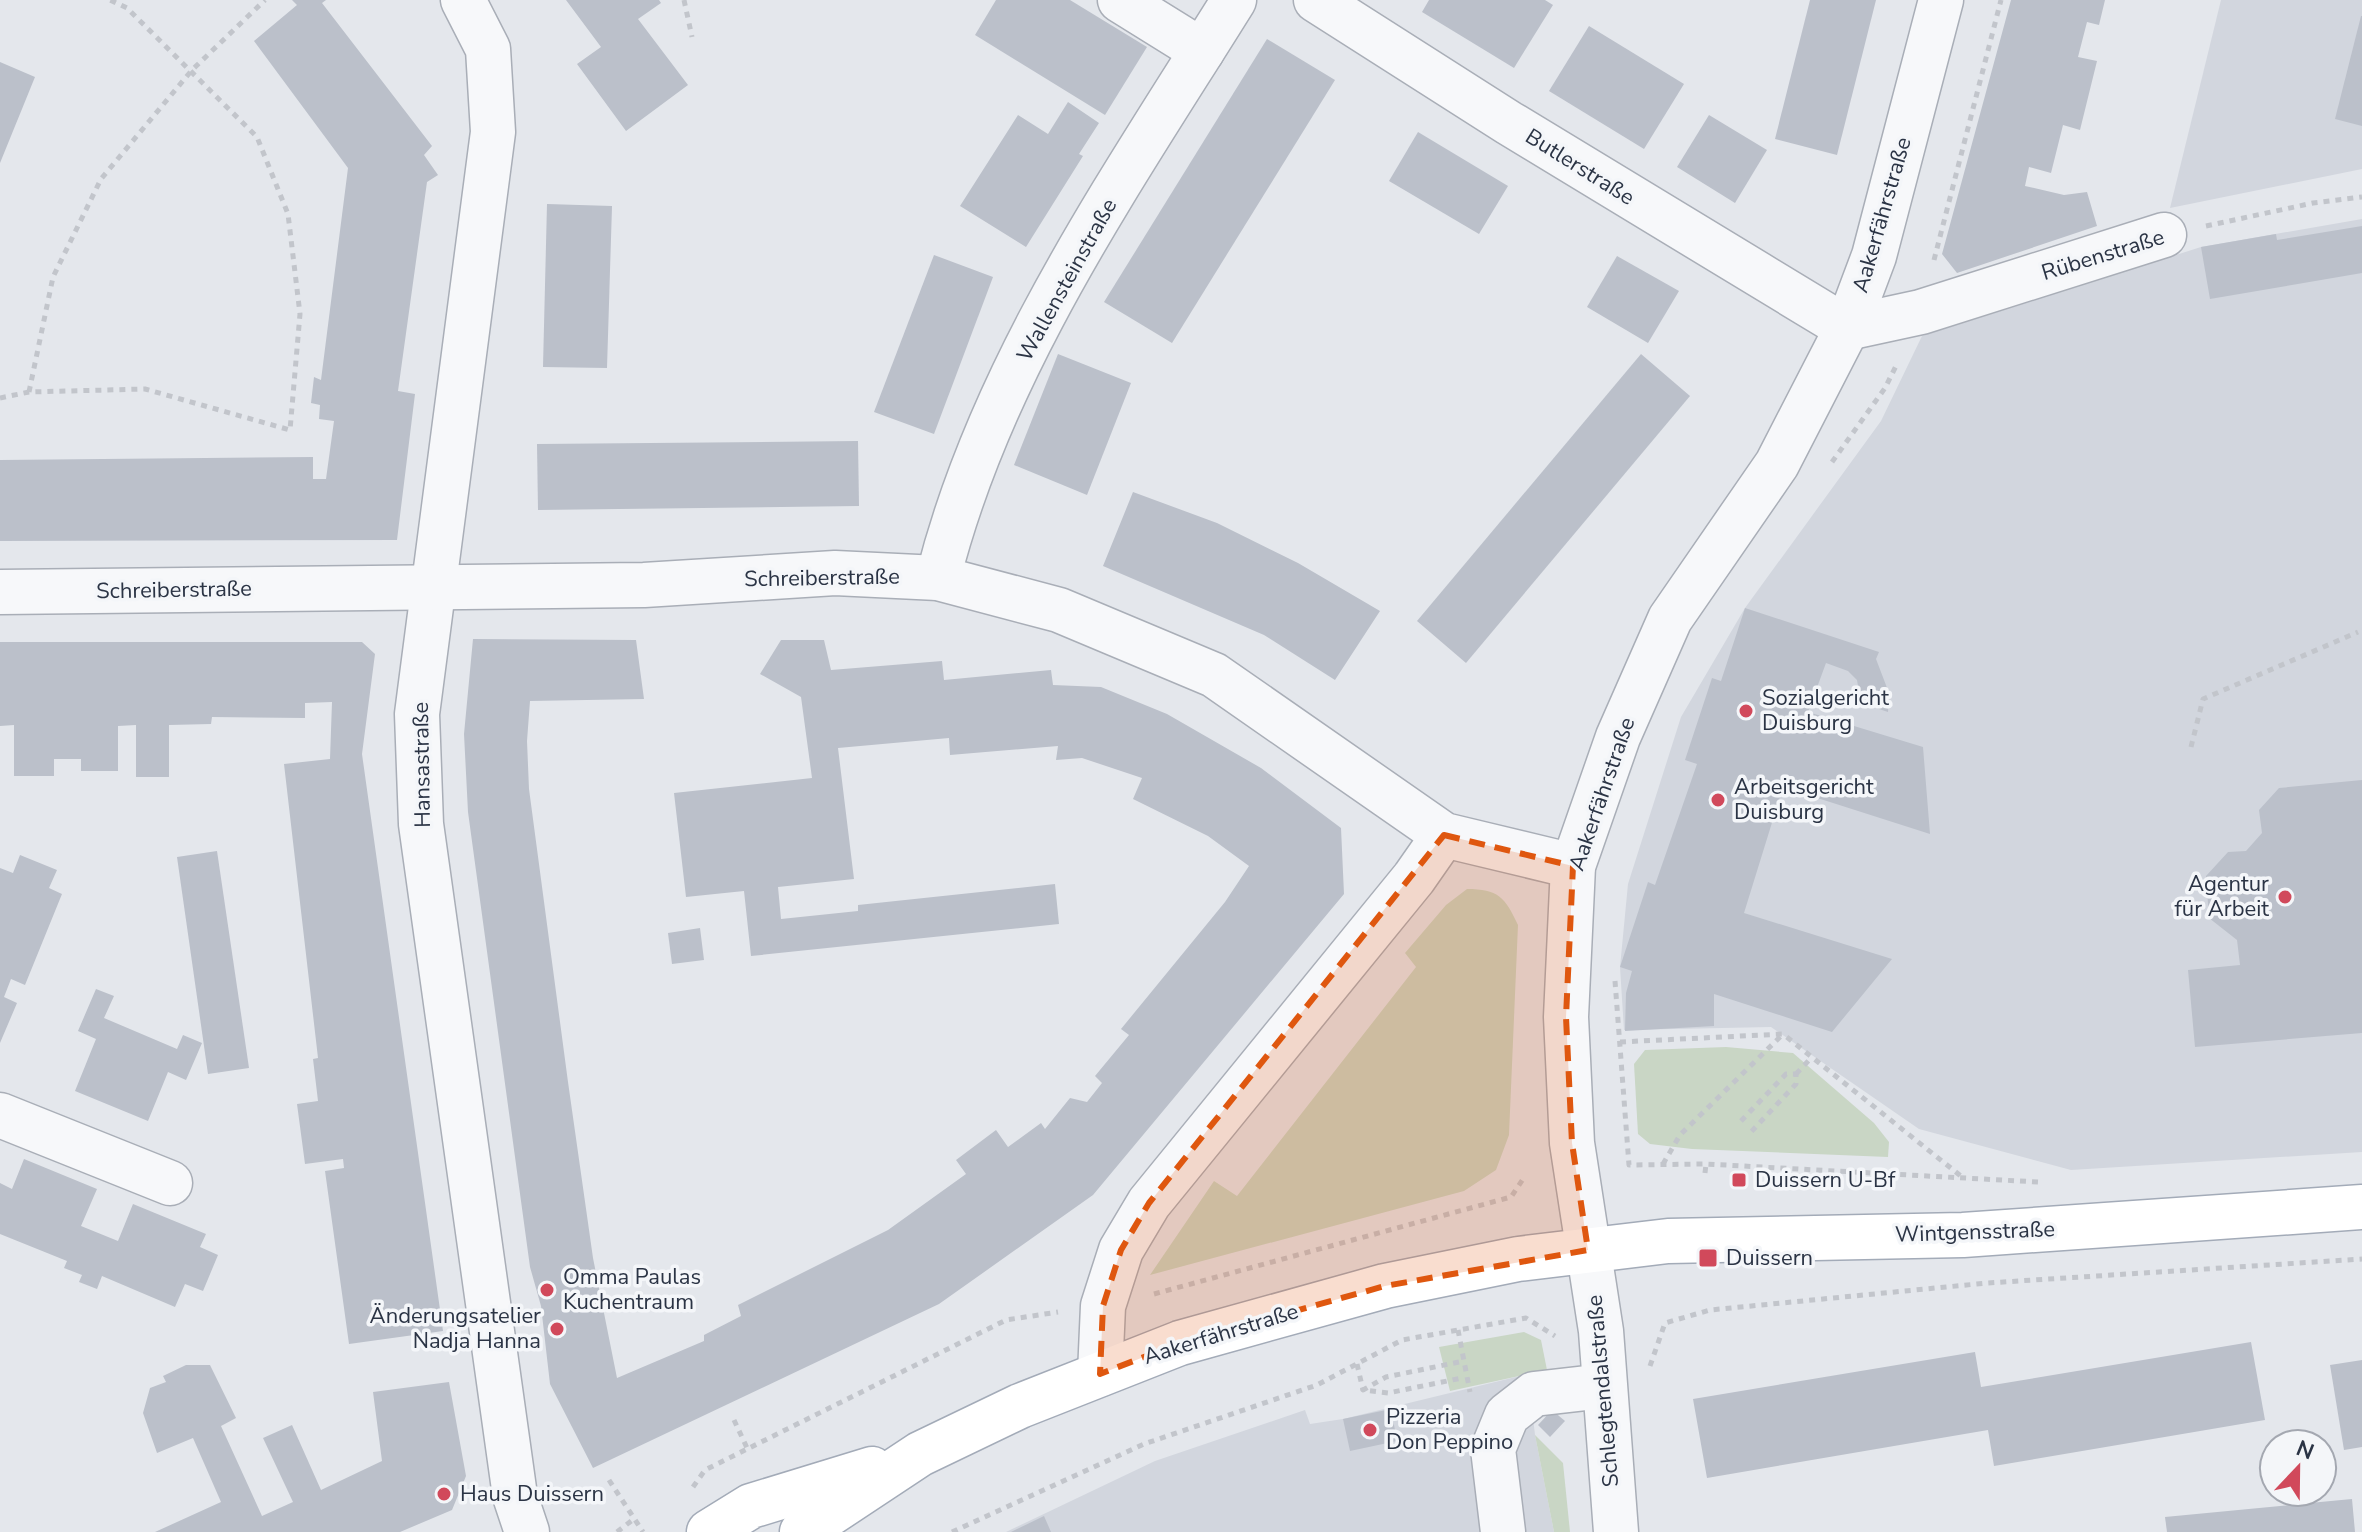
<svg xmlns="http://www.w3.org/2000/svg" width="2362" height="1532" font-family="'Nunito Sans',sans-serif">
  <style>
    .built { fill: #d2d6de }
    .green { fill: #c9d6c5 }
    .building { fill: #bbc0ca }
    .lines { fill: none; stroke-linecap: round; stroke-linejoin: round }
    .minor-casing { stroke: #a9aeb7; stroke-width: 47 }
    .major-casing { stroke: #a3abb8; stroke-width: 47 }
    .path { stroke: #c2c5cb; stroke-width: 5; stroke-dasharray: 6 6; stroke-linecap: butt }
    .minor { stroke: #f7f8fa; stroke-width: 44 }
    .major { stroke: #fff; stroke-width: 44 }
    .marked { fill: #df570f; fill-opacity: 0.2; stroke: #df570f; stroke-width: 6; stroke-dasharray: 16 10; stroke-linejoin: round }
    .poi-dot { fill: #d1495b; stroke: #f4f6f9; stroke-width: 3 }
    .labels { text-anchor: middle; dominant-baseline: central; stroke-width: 7; stroke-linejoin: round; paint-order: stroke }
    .street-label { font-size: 22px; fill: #2b3445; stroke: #f4f6f9 }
    .poi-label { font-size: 22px; fill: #2b3445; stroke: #f4f6f9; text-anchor: start }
  </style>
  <rect width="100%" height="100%" fill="#e4e7ec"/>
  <!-- built -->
  <g class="built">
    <polygon points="2221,0 2362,0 2362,169 2170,208"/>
    <polygon points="2362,219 2362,1152 2071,1170 1919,1129 1771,1027 1624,1030 1620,967 1628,884 1681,717 1745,608 1881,421 1922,336 2201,247"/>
    <polygon points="1528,1374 1535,1435 1554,1532 1006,1532 1155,1461 1305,1410 1310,1424 1343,1419"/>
  </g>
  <!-- green -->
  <g class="green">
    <path d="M 1467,889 C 1498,889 1505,897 1518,925 L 1509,1135 L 1496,1170 L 1464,1191 L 1150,1275 L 1214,1181 L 1237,1196 L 1416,967 L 1405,953 L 1446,905 Z"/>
    <polygon points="1726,1047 1793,1053 1874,1123 1889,1142 1888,1157 1692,1149 1650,1144 1638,1134 1634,1064 1645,1050"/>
    <polygon points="1524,1332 1541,1340 1547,1370 1450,1391 1439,1347"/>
    <polygon points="1535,1435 1563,1463 1570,1532 1554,1532"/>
  </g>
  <!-- building -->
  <g class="building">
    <polygon points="292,0 326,0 322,3 432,146 424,155 438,175 427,182 398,391 415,394 397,540 0,541 0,460 313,457 313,479 326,479 334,421 319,419 320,405 311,403 314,377 321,380 348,168 254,41 297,5"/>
    <polygon points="566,0 659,0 661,3 638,19 688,85 626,131 577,64 601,47"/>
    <polygon points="996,0 1070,0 1147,47 1105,115 975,35"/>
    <polygon points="1429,0 1545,0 1553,5 1514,68 1422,12"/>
    <polygon points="1810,0 1876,0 1837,155 1775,139"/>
    <polygon points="2011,0 2105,0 2099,25 2087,22 2078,57 2097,61 2080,130 2063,125 2051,173 2029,167 2025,186 2064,195 2087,192 2097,226 1957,273 1942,254"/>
    <polygon points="2361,16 2362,16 2362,126 2335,119"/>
    <polygon points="1589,26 1684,84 1644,149 1549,91"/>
    <polygon points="1267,39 1335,80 1172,343 1104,302"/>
    <polygon points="0,62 35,77 0,163"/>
    <polygon points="1068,102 1099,123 1079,154 1083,156 1026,247 960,206 1018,115 1048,134"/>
    <polygon points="1709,115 1767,150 1735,203 1677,167"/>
    <polygon points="1418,132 1508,186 1479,234 1389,181"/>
    <polygon points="547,204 612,206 607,368 543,367"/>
    <polygon points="2362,226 2362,273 2210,299 2201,247 2276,234 2277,240"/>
    <polygon points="934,255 993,277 934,434 874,412"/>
    <polygon points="1617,256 1679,291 1648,343 1587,307"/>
    <polygon points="1058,354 1131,383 1087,495 1014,465"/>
    <polygon points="1641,354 1690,396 1466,663 1417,621"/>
    <polygon points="858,441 859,506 538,510 537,444"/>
    <polygon points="1133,492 1217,523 1298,563 1380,611 1335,680 1264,635 1103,566"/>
    <polygon points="1745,608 1879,652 1876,659 1889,693 1888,712 1861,703 1857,680 1848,671 1826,663 1808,712 1923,747 1930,834 1783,787 1744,913 1892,959 1832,1032 1714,994 1714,1026 1625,1031 1626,993 1632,971 1620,967 1648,882 1655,885 1697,764 1685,760 1712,678 1721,681"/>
    <polygon points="473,639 636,640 644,699 530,701 527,741 529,789 568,1082 593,1258 617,1378 704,1341 704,1335 741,1316 738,1305 888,1230 966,1174 956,1160 996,1130 1008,1147 1041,1123 1045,1129 1070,1098 1087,1102 1102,1083 1095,1076 1129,1035 1121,1029 1225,902 1249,866 1208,836 1133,799 1142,778 1082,758 1056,760 1058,746 950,755 949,738 838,748 854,879 778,887 781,919 858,911 858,905 1055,884 1059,924 751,956 744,891 686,897 674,793 812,778 801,697 760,674 781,640 824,640 831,670 942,661 944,680 1051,670 1053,685 1101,687 1167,714 1261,768 1341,828 1344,894 1093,1195 939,1304 593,1468 550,1384 541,1306 530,1267 518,1179 468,812 464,734"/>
    <polygon points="0,642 362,642 375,654 362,754 443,1331 349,1344 325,1171 344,1168 343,1159 305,1164 297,1104 318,1101 313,1059 318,1058 284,764 330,759 332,702 305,703 305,718 212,717 211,724 169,725 169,777 136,777 136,725 118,726 118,771 81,771 81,759 54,759 54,776 14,776 14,725 0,726"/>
    <polygon points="2362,780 2362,1033 2195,1047 2188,970 2240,965 2237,940 2209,918 2206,876 2228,852 2246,851 2262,833 2259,810 2279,788"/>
    <polygon points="217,851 249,1068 208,1074 177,857"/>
    <polygon points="20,855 57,870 49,888 62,894 25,985 11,979 4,997 17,1003 0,1043 0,868 13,873"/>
    <polygon points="700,928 704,960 672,964 668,933"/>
    <polygon points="96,989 114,996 104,1018 177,1049 183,1035 202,1043 186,1080 168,1072 148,1121 75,1091 96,1039 78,1031"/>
    <polygon points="24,1159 97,1189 81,1226 118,1241 133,1204 206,1234 200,1247 218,1255 203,1291 185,1284 175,1307 102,1276 97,1289 79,1282 82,1275 64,1268 67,1261 0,1234 0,1183 12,1189"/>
    <polygon points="2251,1342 2265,1420 1994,1466 1988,1430 1707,1478 1693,1399 1975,1352 1981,1387"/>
    <polygon points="2362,1360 2362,1447 2344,1450 2330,1365"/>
    <polygon points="186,1365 210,1365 236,1418 221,1426 262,1516 293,1502 263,1438 292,1425 321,1490 382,1461 373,1392 449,1382 466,1476 452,1510 400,1532 155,1532 221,1502 193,1438 157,1453 143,1413 150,1388 166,1382 163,1376"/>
    <polygon points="1391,1409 1397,1441 1350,1451 1343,1419"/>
    <polygon points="1552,1410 1565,1421 1550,1437 1538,1425"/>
    <polygon points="2352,1499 2355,1532 2167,1532 2165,1517"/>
    <polygon points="1044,1516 1051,1532 1011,1532"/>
  </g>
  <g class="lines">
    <defs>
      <g id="minor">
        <polyline points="463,0 488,49 493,132 417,714 421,824 515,1496 527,1532"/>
        <polyline points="1120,0 1202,51"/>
        <polyline points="1316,0 1509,123 1847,328"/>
        <polyline points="1847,328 1921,312 2164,235"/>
        <path d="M 938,578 C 991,367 1120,183 1234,0"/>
        <polyline points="0,592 644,585 835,573 938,578 1059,610 1214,675 1444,835 1573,866"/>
        <polyline points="0,1115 170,1183"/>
        <polyline points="1100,1374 1103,1306 1121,1250 1149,1203 1414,878 1444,835"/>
        <polyline points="1503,1532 1493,1449 1507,1415 1534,1394 1604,1386"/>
        <polyline points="1616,1532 1601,1331 1572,1143 1566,1017 1573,866 1618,737 1670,619 1777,464 1847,328 1874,256 1941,0"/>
      </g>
      <g id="major">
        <polyline points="709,1532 751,1506 872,1469"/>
        <polyline points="802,1532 920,1454 1020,1406 1180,1343 1385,1286 1518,1259 1668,1241 1963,1235 2362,1207"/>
      </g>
    </defs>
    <!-- minor casing -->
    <use href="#minor" class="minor-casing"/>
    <!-- major casing -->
    <use href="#major" class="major-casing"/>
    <!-- path -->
    <g class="path">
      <polyline points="684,0 692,37"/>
      <polyline points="2206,226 2313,203 2362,197"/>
      <polyline points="1934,260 2001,0"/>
      <polyline points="29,392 53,277 101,179 192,70 265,0"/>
      <polyline points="0,398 29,392 145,389 290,430 300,314 288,214 257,137 127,8 110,0"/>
      <polyline points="1832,462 1885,388 1897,364"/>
      <polyline points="2191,747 2203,699 2358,632"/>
      <polyline points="1615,981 1629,1165 1706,1164 2038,1182"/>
      <polyline points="1620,1042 1783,1034 1962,1177"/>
      <polyline points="1796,1074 1811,1058"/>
      <polyline points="1741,1121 1786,1074 1796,1074 1796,1084 1751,1132"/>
      <polyline points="1663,1164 1680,1135 1782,1035"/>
      <polyline points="1705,1173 1706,1164"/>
      <polyline points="1154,1294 1511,1197 1523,1179"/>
      <polyline points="1458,1330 1470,1392"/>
      <polyline points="1459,1362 1386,1377 1363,1390 1388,1393 1462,1378"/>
      <polyline points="1357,1364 1363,1390"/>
      <polyline points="1650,1366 1665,1323 1710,1310 1987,1283 2362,1259"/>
      <polyline points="734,1420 748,1450"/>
      <polyline points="609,1480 643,1532"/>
      <polyline points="693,1487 705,1470 1006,1320 1058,1312"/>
      <polyline points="617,1532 635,1518"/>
      <polyline points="952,1532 1144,1444 1317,1385 1402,1340 1526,1318 1555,1336"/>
    </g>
    <!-- minor -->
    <use href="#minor" class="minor"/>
    <!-- major -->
    <use href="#major" class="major"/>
  </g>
  <!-- marked area -->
  <path class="marked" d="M 1444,835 L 1573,866 L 1566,1017 L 1572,1143 L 1588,1250 L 1385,1286 L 1180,1343 L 1100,1374 L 1103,1306 L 1121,1250 L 1149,1203 Z"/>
  <!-- markers -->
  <g class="poi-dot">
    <circle cx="1746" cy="711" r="8"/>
    <circle cx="1718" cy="800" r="8"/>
    <circle cx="2285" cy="897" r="8"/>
    <rect x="1731" y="1172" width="16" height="16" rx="4"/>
    <rect x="1698" y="1248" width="20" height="20" rx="4"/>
    <circle cx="547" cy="1290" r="8"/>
    <circle cx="557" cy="1329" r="8"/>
    <circle cx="1370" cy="1430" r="8"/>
    <circle cx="444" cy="1494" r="8"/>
  </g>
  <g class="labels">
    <!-- street labels -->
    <g class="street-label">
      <text transform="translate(1580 167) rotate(32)">Butlerstraße</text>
      <text transform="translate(1882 215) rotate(-74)">Aakerfährstraße</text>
      <text transform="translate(2103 255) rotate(-17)">Rübenstraße</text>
      <text transform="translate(1067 280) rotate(-61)">Wallensteinstraße</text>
      <text transform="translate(822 578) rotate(-1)">Schreiberstraße</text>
      <text transform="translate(174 590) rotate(-1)">Schreiberstraße</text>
      <text transform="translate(422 765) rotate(-91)">Hansastraße</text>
      <text transform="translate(1602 794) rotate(-71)">Aakerfährstraße</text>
      <text transform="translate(1975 1232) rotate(-2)">Wintgensstraße</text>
      <text transform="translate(1221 1334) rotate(-17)">Aakerfährstraße</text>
      <text transform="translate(1603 1391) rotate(-95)">Schlegtendalstraße</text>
    </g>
    <!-- poi labels -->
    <g class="poi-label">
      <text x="1762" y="698">Sozialgericht<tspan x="1762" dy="25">Duisburg</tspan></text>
      <text x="1734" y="787">Arbeitsgericht<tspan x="1734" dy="25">Duisburg</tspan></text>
      <text x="2269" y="884" text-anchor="end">Agentur<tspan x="2269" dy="25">für Arbeit</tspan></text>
      <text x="1755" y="1180">Duissern U-Bf</text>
      <text x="1726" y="1258">Duissern</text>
      <text x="563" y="1277">Omma Paulas<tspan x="563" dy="25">Kuchentraum</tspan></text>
      <text x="541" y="1316" text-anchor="end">Änderungsatelier<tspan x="541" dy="25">Nadja Hanna</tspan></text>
      <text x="1386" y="1417">Pizzeria<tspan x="1386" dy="25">Don Peppino</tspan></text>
      <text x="460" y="1494">Haus Duissern</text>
    </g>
  </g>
  <!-- north arrow -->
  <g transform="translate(2298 1468) rotate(22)"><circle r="38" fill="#f4f6f9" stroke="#a4a8b1" stroke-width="2"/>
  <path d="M0-6L14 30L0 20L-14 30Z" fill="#d1495b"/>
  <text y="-12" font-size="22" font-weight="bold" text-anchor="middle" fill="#2b3445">N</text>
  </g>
</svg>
